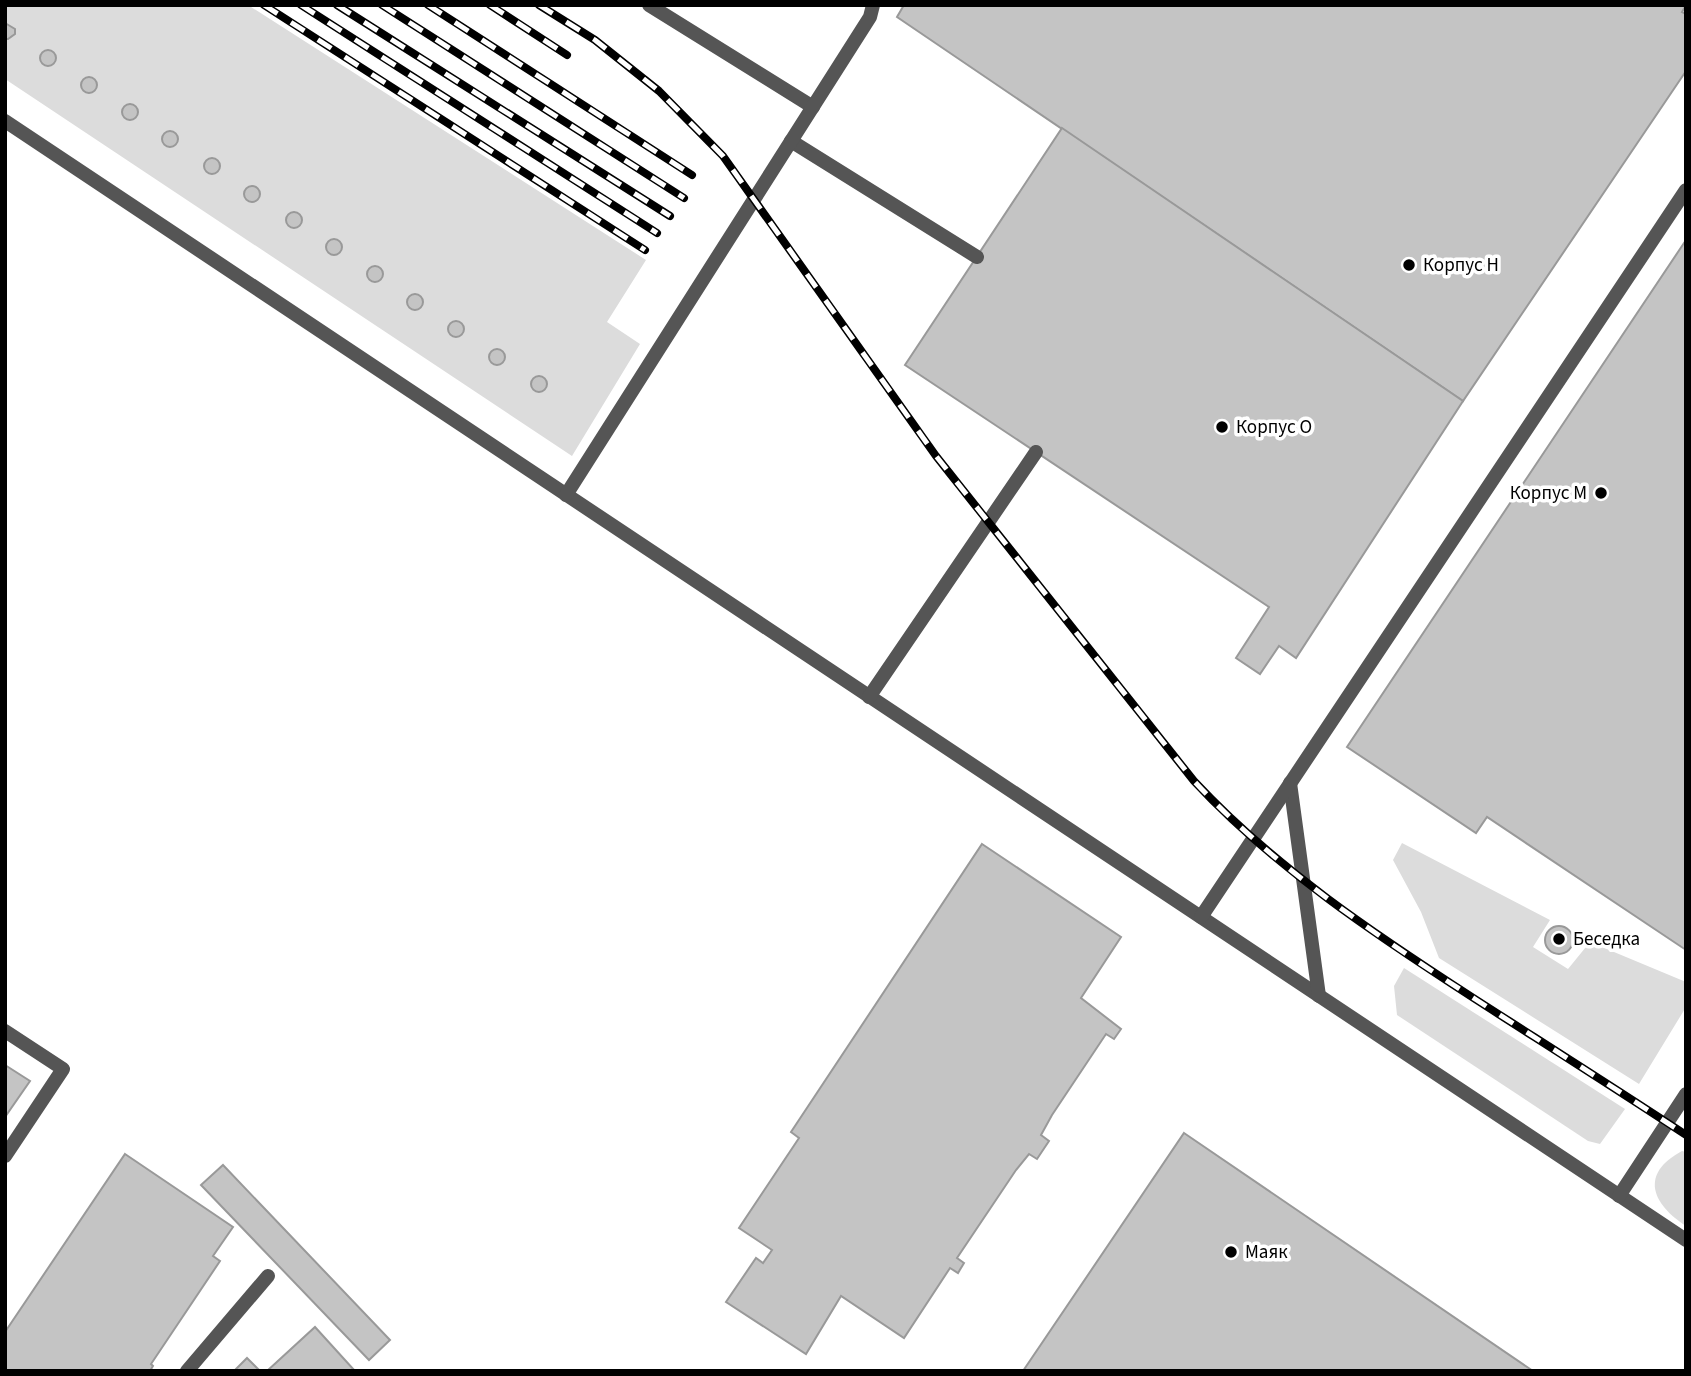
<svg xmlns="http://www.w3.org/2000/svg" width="1691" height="1376" font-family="'Source Sans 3',sans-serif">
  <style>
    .green { fill: #dcdcdc }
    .building { fill: #c4c4c4; stroke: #999; stroke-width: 2 }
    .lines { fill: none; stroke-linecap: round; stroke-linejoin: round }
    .lane { stroke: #555; stroke-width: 14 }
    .rail-casing { stroke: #000; stroke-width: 8 }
    .rail { stroke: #fff; stroke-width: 5; stroke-dasharray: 16; stroke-linecap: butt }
    .poi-dot { fill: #000; stroke: #fff; stroke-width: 2.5 }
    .labels { text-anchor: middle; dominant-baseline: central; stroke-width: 7; stroke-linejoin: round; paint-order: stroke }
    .poi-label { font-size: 19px; fill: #000; stroke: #fff; text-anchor: start }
  </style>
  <rect width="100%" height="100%" fill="#fff"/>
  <!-- green -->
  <g class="green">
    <polygon points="5,5 248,5 646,260 607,322 640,344 572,456 5,79"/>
    <polygon points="1402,843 1550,920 1533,947 1568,969 1590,942 1686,982 1686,1007 1639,1084 1439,958 1421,912 1393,860"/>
    <polygon points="1404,968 1625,1109 1600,1144 1588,1141 1397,1015 1394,986"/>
    <path d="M 1682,1151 L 1686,1152 L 1686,1226 C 1652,1204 1639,1174 1682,1151 Z"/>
  </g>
  <!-- building -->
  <g class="building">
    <polygon points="904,5 1686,5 1682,12 1686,14 1686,71 1463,401 897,17"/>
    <polygon points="5,23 15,29 15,34 8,39 5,39"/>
    <circle cx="48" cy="58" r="8"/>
    <circle cx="89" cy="85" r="8"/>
    <circle cx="130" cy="112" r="8"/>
    <polygon points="1062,128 1463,401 1296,658 1279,646 1260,674 1236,658 1269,607 905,365"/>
    <circle cx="170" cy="139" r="8"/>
    <circle cx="212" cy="166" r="8"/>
    <circle cx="252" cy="194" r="8"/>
    <circle cx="294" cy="220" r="8"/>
    <circle cx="334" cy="247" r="8"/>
    <polygon points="1686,240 1686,950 1487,817 1476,833 1347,747"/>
    <circle cx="375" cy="274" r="8"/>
    <circle cx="415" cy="302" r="8"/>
    <circle cx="456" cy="329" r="8"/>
    <circle cx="497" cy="357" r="8"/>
    <circle cx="539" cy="384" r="8"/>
    <polygon points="982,844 1121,937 1081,998 1121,1029 1114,1039 1106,1034 1052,1115 1041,1135 1049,1141 1037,1159 1029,1154 1016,1170 957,1258 964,1263 958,1273 950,1268 904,1338 841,1296 806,1354 726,1302 756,1258 763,1263 772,1250 739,1228 799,1138 791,1132"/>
    <circle cx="1559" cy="940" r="14"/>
    <polygon points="5,1065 30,1081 5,1117"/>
    <polygon points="1184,1133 1533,1371 1023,1371"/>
    <polygon points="125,1154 233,1227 213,1256 220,1261 151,1364 153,1366 150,1371 5,1371 5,1332"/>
    <polygon points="223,1165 390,1340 369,1360 201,1185"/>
    <polygon points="315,1327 355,1371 267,1371"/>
    <polygon points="247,1358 260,1371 234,1371"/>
  </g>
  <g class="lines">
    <!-- lane -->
    <g class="lane">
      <polyline points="649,5 813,107"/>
      <polyline points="5,121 1686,1240"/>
      <polyline points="791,141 977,257"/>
      <polyline points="566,495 870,17 873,5"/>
      <polyline points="869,697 1036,452"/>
      <polyline points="1290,783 1319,996"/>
      <polyline points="1201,917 1686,190"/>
      <polyline points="5,1031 63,1069 5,1156"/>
      <polyline points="1619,1196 1686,1094"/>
      <polyline points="187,1371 268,1276"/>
    </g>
    <defs>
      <g id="rail">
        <polyline points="264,5 645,250"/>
        <polyline points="301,5 657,233"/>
        <polyline points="337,5 670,216"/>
        <polyline points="382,5 684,198"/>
        <polyline points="428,5 692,175"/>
        <polyline points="490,5 567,55"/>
        <path d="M 539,5 L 595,40 L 659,91 L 723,156 L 936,456 L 1194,781 C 1275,868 1376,935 1475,999 C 1545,1044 1616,1089 1686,1135"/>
      </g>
    </defs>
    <!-- rail casing -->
    <use href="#rail" class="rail-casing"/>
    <!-- rail -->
    <use href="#rail" class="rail"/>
  </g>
  <!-- markers -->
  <g class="poi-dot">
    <circle cx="1409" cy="265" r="7"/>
    <circle cx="1222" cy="427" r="7"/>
    <circle cx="1601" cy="493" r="7"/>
    <circle cx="1559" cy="939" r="7"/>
    <circle cx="1231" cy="1252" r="7"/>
  </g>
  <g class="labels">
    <!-- poi labels -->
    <g class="poi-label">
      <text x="1423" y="265">Корпус Н</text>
      <text x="1236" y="427">Корпус О</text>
      <text x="1587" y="493" text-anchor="end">Корпус М</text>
      <text x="1573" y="939">Беседка</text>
      <text x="1245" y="1252">Маяк</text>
    </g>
  </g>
  <!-- border -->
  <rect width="1691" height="1376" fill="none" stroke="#000000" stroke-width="14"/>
</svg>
